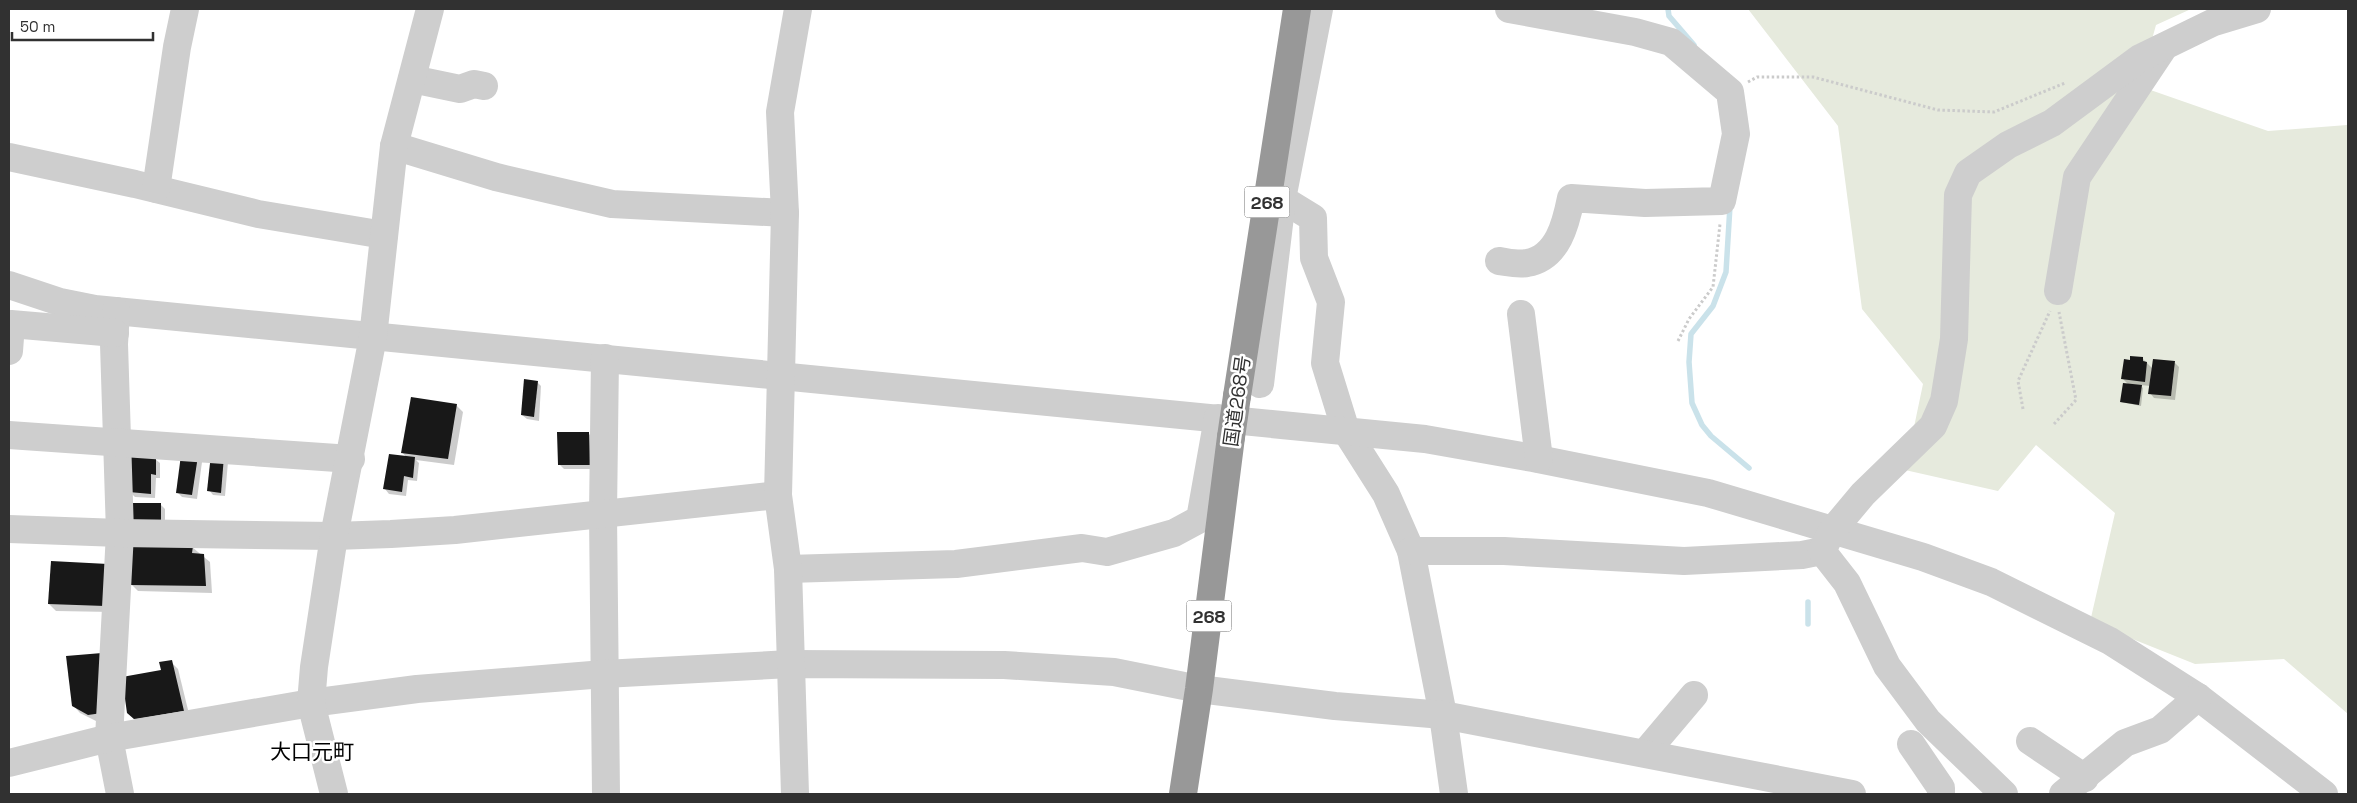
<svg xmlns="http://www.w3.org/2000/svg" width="2357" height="803" font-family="'Space Grotesk','Noto Sans JP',sans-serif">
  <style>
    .green { fill: #e6eadd }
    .shadow { fill: #0003 }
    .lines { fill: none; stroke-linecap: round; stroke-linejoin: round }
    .stream { stroke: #cae2ea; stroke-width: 5.5 }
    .building { fill: #181818 }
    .path { stroke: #cbcbcb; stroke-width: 3; stroke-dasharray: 2.5 2.5; stroke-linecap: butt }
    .minor { stroke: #cecece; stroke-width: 28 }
    .highway { stroke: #989898; stroke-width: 28 }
    .highway-bridge { stroke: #989898; stroke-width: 28 }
    .labels { text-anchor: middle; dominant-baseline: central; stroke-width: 5; stroke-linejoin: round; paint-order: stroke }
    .shield { fill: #fff; stroke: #6f6f6f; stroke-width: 1 }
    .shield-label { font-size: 18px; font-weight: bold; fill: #313131 }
    .street-label { font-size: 19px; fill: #313131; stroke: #fff }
    .quarter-label { font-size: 21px; fill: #000; stroke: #fff }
  </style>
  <rect width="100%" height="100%" fill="#fff"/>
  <!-- green -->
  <polygon class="green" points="1748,9 2191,9 2156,25 2139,86 2268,131 2347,125 2348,714 2284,659 2195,664 2090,622 2115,513 2036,445 1998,491 1905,470 1923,384 1862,309 1838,126"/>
  <!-- shadow -->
  <g class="shadow">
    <polygon points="2143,359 2153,369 2175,363 2179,367 2175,400 2154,398 2150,393 2151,386 2140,385 2143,388 2141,406 2121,402 2129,385 2123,379 2131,361"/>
    <polygon points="537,382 541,386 539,421 527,419 522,415"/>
    <polygon points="456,405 463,412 454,465 416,460 419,463 417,481 408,480 406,496 389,494 385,489 407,458 402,452"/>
    <polygon points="588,433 593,438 594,469 564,469 559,464"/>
    <polygon points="212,455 228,462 225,496 213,495 209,490"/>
    <polygon points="197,457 202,462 197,499 182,497 177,492"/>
    <polygon points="155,459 160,463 160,478 156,478 155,498 135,497 130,492"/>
    <polygon points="161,505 165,509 165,529 140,530"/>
    <polygon points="192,547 210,562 212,593 138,591 131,584"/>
    <polygon points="107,565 112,612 56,611 49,604"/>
    <polygon points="171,662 178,669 190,718 135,720 128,713"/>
    <polygon points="73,705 115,719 96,721 80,713"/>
  </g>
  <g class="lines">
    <!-- stream -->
    <g class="stream">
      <polyline points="1668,9 1669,16 1694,45"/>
      <polyline points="1730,206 1726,272 1713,306 1691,334 1689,362 1692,403 1702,425 1711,436 1749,468"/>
      <polyline points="1808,624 1808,602"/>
    </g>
  </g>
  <!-- building -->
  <g class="building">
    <polygon points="2130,356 2143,357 2143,361 2147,362 2145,382 2121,379 2124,359 2130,360"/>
    <polygon points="2153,359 2175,361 2171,396 2148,394"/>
    <polygon points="524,379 538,381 534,417 521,415"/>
    <polygon points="2123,383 2142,385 2139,405 2120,402"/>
    <polygon points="411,397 457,404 448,459 401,453"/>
    <polygon points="557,432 589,432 590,465 558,465"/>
    <polygon points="211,454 224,456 221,493 207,491"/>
    <polygon points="389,454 415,457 413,478 404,476 402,492 383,489"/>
    <polygon points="181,455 198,456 192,495 176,493"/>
    <polygon points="131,456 156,458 156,475 151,474 151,494 129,492"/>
    <polygon points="127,503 161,503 161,525 134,526"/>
    <polygon points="131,545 193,546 192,553 204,554 206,586 130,585"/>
    <polygon points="51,561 108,564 105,606 48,604"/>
    <polygon points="102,653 109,712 88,715 72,706 66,656"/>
    <polygon points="172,660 184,711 134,719 127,713 122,677 161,670 159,662"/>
  </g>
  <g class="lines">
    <!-- path -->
    <g class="path">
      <polyline points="1748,82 1757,77 1813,77 1938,110 1994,112 2065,83"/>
      <polyline points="1678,341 1689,319 1713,287 1720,224"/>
      <polyline points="2023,409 2018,381 2050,311"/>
      <polyline points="2054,424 2076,400 2059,312"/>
    </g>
    <!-- minor -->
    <g class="minor">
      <polyline points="1319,9 1282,199 1313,218 1314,258 1331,302 1325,363 1346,431 1386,494 1411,551 1443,715 1454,794"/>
      <polyline points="412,79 460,89 474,84 484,86"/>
      <polyline points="394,146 496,177 612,204 785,213"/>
      <polyline points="9,157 135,184 258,214 384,235"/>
      <polyline points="156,189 177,47 185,9"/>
      <path d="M 1499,261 C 1507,262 1518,265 1527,263 C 1558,258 1566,223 1571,198 L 1645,203 L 1722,201 L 1736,134 L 1730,92 L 1671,42 L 1635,32 L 1509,9"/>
      <polyline points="9,285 60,302 95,309 1425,439 1533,458 1708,493 1923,557 1991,582 2110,641 2198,697 2324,794"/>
      <polyline points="2058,291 2077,177 2162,50"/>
      <polyline points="116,311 114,344 120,533 109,738 120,794"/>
      <polyline points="1521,314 1539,459"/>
      <polyline points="9,351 11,324 115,333"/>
      <polyline points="605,358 603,514 606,794"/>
      <polyline points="1260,384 1282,199"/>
      <polyline points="9,435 351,459"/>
      <polyline points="9,529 120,533 334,536 391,534 455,530 778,495"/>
      <polyline points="1411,551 1504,551 1684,561 1802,555 1822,551"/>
      <polyline points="788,569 956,564 1082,548 1107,552 1174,533 1200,519 1218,418"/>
      <polyline points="2030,741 2085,778"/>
      <polyline points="1911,744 1941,788 1941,794"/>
      <polyline points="1645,753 1694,695"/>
      <polyline points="9,763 109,738 311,703 417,689 604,674 790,664 1004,665 1114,672 1199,689 1335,706 1443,715 1852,794"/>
      <polyline points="334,794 311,703 314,667 334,536 373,337 394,146 430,9"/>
      <polyline points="795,794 788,569 778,495 785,213 780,112 798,9"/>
      <polyline points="2004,794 1928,721 1887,666 1847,583 1822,551 1832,531 1863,494 1933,426 1944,401 1954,339 1958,195 1968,173 2008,145 2052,123 2140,58 2214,22 2257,9"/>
      <polyline points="2063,794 2125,743 2160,730 2198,697"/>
    </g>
    <!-- highway -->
    <g class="highway">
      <polyline points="1237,396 1297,9"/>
      <polyline points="1183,794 1199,689 1231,437"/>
    </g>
    <!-- highway-bridge -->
    <polyline class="highway-bridge" points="1231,437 1237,396"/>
  </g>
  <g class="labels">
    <!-- shield labels -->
    <g class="shield">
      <rect x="1244.5" y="186.5" width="45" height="31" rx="4"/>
      <rect x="1186.5" y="600.5" width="45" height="31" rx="4"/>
    </g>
    <g class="shield-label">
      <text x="1267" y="202">268</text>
      <text x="1209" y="616">268</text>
    </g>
    <!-- street labels -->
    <g class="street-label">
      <text transform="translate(1237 401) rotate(-82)">国道268号</text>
    </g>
    <!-- quarter labels -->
    <g class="quarter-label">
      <text x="312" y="751">大口元町</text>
    </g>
  </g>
  <!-- border -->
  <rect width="2357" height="803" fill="none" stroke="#313131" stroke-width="20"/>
  <!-- scale -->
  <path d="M12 32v8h141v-8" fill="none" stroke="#313131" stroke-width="2.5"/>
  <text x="20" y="32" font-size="15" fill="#313131" stroke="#ffffff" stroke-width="4" paint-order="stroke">50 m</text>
</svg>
